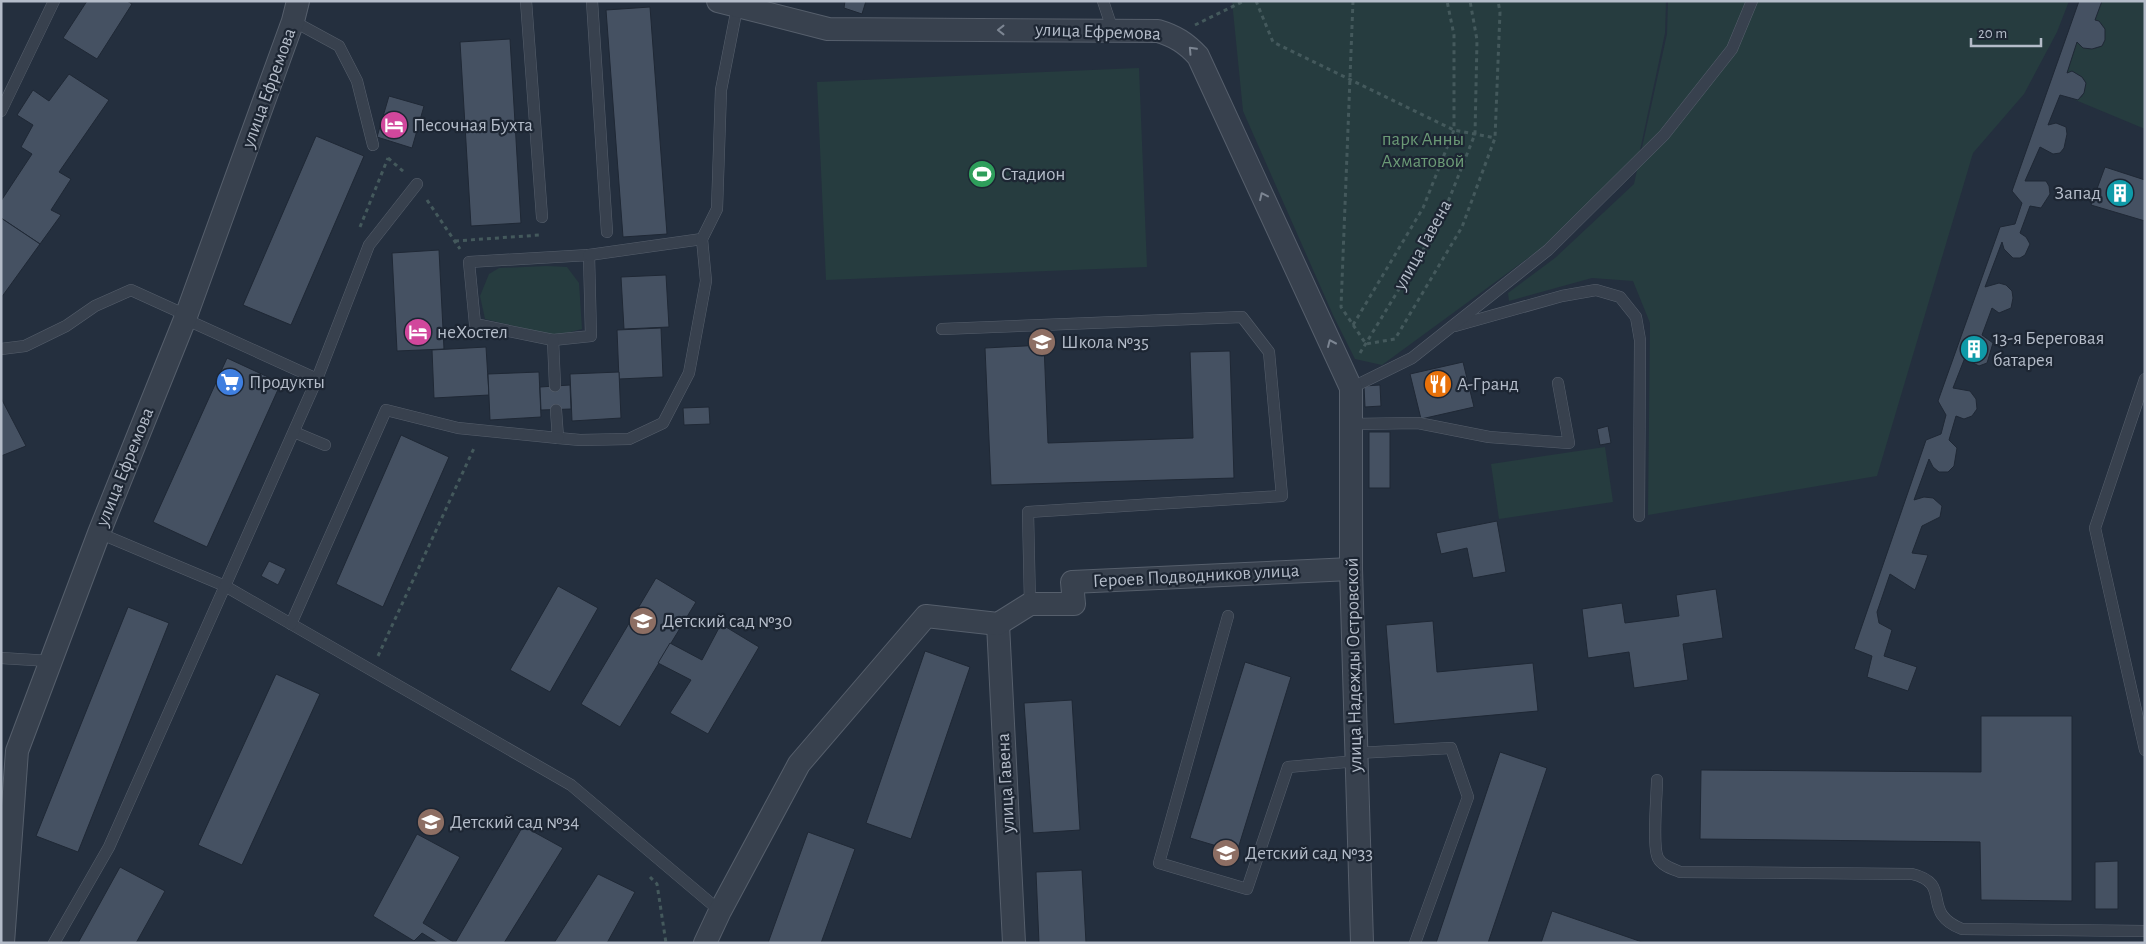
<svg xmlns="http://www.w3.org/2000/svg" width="2146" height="944" font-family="'Alegreya Sans',sans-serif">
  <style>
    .green { fill: #263c3f }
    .building { fill: #455162; stroke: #1f2835 }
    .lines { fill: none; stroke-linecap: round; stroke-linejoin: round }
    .lane-casing { stroke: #565f6c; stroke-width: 12 }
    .street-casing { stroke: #565f6c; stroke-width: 24 }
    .path { stroke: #44595c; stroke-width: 3; stroke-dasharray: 4 4; stroke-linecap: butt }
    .lane { stroke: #38414e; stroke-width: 11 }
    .street { stroke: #38414e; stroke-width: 22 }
    .oneway { stroke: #7c8592 }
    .labels { text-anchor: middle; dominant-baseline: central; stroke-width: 4.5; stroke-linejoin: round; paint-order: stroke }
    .street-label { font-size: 19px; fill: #b4bcc9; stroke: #1d2633 }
    .poi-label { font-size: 19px; fill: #b4bcc9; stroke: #1d2633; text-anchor: start }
    .park-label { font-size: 19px; fill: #6b9a76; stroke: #1d2633 }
  </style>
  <rect width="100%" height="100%" fill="#242f3e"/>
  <!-- green -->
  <g class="green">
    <polygon points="1232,1 1666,1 1665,33 1639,155 1543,247 1382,365 1355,359 1333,315 1243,111"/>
    <polygon points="1668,1 2069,1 2057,32 2024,94 1973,153 1877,476 1648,515 1650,323 1633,281 1592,278 1509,301 1508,293 1555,258 1634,184 1667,34"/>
    <path d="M 2102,1 L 2145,1 L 2145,129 L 2073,99 L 2082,97 L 2086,83 C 2081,76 2076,70 2067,73 L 2077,42 C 2083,51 2093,50 2102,46 L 2105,40 L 2105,29 L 2099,21 L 2095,20 Z"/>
    <polygon points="1139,68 1147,267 826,280 817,82"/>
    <polygon points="547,266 567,267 579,283 582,329 555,336 485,319 480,296 489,274 499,268"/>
    <polygon points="1605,447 1613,502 1499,519 1491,464"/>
  </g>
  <!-- building -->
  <g class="building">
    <polygon points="87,1 127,1 132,4 97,59 63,38"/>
    <polygon points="845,1 866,1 862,14 844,8"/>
    <polygon points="2079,1 2102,1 2095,20 2099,21 2105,29 2105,40 2102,46 2092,49 2083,48 2077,42 2067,73 2072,71 2082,77 2086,83 2084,93 2078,100 2060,95 2048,125 2056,123 2066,127 2067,134 2064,148 2060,153 2053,154 2040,147 2025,181 2046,181 2049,186 2050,194 2041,208 2030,206 2020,233 2026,237 2030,244 2025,255 2020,258 2013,258 2004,249 2002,242 1985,287 1999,283 2006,285 2012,291 2013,298 2011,308 1999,313 1992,308 1982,335 1993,343 1987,363 1979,366 1971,362 1966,355 1953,388 1970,391 1976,399 1977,409 1972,416 1964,419 1956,416 1949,440 1957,448 1954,466 1948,472 1939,472 1933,467 1929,459 1914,500 1924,497 1933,498 1942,506 1940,517 1922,526 1912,553 1928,555 1915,590 1890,574 1877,612 1879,623 1892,630 1884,656 1917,667 1908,691 1867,677 1872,656 1854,649 1926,440 1941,434 1946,415 1938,401 2000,227 2015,224 2022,203 2012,191"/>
    <polygon points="650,7 667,234 623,237 606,10"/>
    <polygon points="510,39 521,223 471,226 460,42"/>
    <polygon points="69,74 109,100 59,172 71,179 51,210 61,215 40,244 1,218 1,201 32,154 21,147 33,125 17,115 33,90 49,101"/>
    <polygon points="389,96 424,106 412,148 377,137"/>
    <polygon points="316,136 364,156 291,325 243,305"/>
    <polygon points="2105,167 2145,180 2145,221 2091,205"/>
    <polygon points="1,218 40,244 1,298"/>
    <polygon points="439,250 444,349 397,351 392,253"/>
    <polygon points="666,275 669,327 624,329 621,277"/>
    <polygon points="661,328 663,377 619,379 617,330"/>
    <polygon points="1044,345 1048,443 1193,438 1190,352 1230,351 1234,478 991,485 985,348"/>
    <polygon points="486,347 489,395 434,398 432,350"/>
    <polygon points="227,358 281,383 207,547 153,522"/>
    <polygon points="1463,362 1474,407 1421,419 1410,374"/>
    <polygon points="539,372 541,417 490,420 488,374"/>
    <polygon points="619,372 621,418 572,421 570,374"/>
    <polygon points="570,385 571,409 541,410 540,387"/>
    <polygon points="1380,385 1381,406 1365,407 1364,386"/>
    <polygon points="1,398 26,446 1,456"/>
    <polygon points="709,407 710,424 684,425 683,408"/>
    <polygon points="1608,426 1611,443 1600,445 1597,429"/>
    <rect x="1369" y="432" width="21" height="56"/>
    <polygon points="401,435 449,457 383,607 336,584"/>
    <polygon points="1497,521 1506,572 1473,578 1467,548 1441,554 1436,533"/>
    <polygon points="269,561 286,569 278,585 261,576"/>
    <polygon points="656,578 696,602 620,727 581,704"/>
    <polygon points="558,586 598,608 550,692 510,670"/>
    <polygon points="1716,589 1723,638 1683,644 1688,680 1634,688 1629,652 1588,658 1582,609 1622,603 1625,623 1679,616 1676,595"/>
    <polygon points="128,607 169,623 78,852 36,836"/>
    <polygon points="1433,621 1437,672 1533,663 1538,711 1394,724 1386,625"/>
    <polygon points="721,624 759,647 708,734 670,713 691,680 658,663 670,643 702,660"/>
    <polygon points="925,651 970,667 911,839 866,823"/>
    <polygon points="1245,662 1291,677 1237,852 1190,838"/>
    <polygon points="276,674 320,694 242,865 198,845"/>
    <polygon points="1072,700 1080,830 1033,833 1024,703"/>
    <polygon points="1981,716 2072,716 2072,901 1981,900 1980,842 1700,839 1701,770 1981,772"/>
    <polygon points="1500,752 1547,768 1488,943 1436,943"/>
    <polygon points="523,826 563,848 504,943 455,943"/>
    <polygon points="808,832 855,849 821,943 768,943"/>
    <polygon points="417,834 460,857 423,923 455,943 438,943 422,933 414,941 373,916"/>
    <polygon points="2118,861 2118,909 2095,909 2095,862"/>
    <polygon points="120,867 165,891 136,943 78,943"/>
    <polygon points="1082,870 1086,943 1039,943 1036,872"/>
    <polygon points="598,874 635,892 607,943 554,943"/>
    <polygon points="1552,911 1645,943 1541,943"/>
  </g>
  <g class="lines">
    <defs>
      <g id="lane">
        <polyline points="526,1 542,217"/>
        <polyline points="592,1 607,232"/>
        <polyline points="1103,1 1113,31"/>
        <polyline points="293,21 339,46 357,81 373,145"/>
        <polyline points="1,111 54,1"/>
        <polygon points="589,255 591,336 553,340 475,324 469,262"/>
        <polyline points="589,255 702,239"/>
        <polyline points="185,319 317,379"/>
        <polyline points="1455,326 1562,296 1596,290 1620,297 1636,317 1640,340 1639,516"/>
        <polyline points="942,329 1242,317 1269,352 1282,496 1028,512 1030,604"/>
        <polyline points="553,340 555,386"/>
        <polyline points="1,349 25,346 66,326 95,306 131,290 186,315"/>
        <polyline points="2145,379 2095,528 2145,750"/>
        <polyline points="1351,388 1412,358 1548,250 1664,135 1732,49 1752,1"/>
        <polyline points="556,410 558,438 580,440 629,439 663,423 689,373 706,281 702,239 717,209 721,90 738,3"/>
        <polyline points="1352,424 1418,423 1489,437 1569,443 1558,383"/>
        <polyline points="294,432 325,445"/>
        <polyline points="99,533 225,586 571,785 720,911"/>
        <polyline points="1228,616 1159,863 1247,889 1288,767 1357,761"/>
        <polyline points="291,624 386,410 458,428 558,438"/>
        <polyline points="1,658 50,661"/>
        <polyline points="1357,753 1451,748 1468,797 1415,943"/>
        <path d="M 1657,780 C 1657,795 1652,846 1658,858 C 1662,866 1673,869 1680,872 L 1912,874 C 1954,884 1919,912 1962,929 L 2145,931"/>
        <polyline points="54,943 109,847 317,379 369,245 417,184"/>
      </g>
      <g id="street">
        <path d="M 718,1 L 828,29 L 1158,31 C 1175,36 1186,43 1198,56 L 1351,388 L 1351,569 L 1362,943"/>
        <polyline points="998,624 1014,943"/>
        <polyline points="3,943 17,751 99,533 185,319 293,21 298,1"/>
        <polyline points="705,943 720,911 799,764 926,616 998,624 1030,604 1074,604 1072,582 1351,569"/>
      </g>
    </defs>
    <!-- lane casing -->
    <use href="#lane" class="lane-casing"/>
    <!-- street casing -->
    <use href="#street" class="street-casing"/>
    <!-- path -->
    <g class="path">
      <polyline points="1256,1 1273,42 1454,130 1495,138"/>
      <polyline points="1353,1 1341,307 1366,344 1395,339 1462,227 1495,138 1500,12 1498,1"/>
      <polyline points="1195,25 1244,1"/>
      <polyline points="388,158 404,172"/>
      <polyline points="427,200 460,249"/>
      <polyline points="360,227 388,158"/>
      <polyline points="455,241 540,235"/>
      <polyline points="1353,325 1423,208 1454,130 1454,35 1447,1"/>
      <polyline points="1360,353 1440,222 1475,134 1477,40 1470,1"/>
      <polyline points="378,656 475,446"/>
      <polyline points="650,877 657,884 666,943"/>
    </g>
    <!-- lane -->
    <use href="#lane" class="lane"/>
    <!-- street -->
    <use href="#street" class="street"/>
  </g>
  <!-- one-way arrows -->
  <defs><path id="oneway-chevron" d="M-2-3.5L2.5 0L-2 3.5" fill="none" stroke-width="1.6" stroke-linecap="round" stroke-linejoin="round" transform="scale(1.25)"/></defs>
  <g class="oneway">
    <use href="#oneway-chevron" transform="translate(1001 30) rotate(-180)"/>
    <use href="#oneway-chevron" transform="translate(1192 50) rotate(-133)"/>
    <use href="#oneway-chevron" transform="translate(1263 196) rotate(-115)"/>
    <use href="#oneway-chevron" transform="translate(1331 343) rotate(-114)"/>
  </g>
  <!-- icons -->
  <defs>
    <symbol id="hotel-disc" viewBox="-11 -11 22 22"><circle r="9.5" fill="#d1479c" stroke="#1d2633"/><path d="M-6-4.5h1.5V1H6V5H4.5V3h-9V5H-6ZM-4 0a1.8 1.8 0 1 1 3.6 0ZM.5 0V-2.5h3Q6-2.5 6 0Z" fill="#fff"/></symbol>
    <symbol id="stadium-disc" viewBox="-11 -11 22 22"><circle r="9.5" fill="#2e9e5b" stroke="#1d2633"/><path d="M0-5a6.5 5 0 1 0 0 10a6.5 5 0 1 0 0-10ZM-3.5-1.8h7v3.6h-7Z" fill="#fff"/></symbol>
    <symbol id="building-disc" viewBox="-11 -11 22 22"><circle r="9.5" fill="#0f9aa8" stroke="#1d2633"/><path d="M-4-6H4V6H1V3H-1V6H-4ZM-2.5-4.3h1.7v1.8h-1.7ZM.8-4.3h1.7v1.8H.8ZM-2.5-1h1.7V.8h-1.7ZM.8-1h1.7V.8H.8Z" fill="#fff"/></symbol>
    <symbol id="school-disc" viewBox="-11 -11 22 22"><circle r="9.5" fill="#8d6e63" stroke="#1d2633"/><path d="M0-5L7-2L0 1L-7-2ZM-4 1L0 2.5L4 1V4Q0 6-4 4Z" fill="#fff"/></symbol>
    <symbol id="supermarket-disc" viewBox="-11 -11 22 22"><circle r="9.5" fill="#3f7fe0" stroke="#1d2633"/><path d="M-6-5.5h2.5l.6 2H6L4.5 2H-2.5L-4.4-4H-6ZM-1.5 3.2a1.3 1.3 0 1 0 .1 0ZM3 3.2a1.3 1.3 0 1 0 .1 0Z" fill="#fff"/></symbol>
    <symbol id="restaurant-disc" viewBox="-11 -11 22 22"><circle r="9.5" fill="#e8710a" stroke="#1d2633"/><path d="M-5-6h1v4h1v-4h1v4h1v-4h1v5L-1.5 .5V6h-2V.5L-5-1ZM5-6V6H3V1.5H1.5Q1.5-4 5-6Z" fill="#fff"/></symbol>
  </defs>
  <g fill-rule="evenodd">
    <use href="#hotel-disc" x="378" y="109" width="32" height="32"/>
    <use href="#stadium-disc" x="966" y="158" width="32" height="32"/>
    <use href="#building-disc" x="2104" y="177" width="32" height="32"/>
    <use href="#hotel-disc" x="402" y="316" width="32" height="32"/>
    <use href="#school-disc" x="1026" y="326" width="32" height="32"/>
    <use href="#building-disc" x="1958" y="333" width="32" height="32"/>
    <use href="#supermarket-disc" x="214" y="366" width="32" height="32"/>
    <use href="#restaurant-disc" x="1422" y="368" width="32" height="32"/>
    <use href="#school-disc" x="627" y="605" width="32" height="32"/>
    <use href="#school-disc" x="415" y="806" width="32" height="32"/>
    <use href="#school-disc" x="1210" y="837" width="32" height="32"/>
  </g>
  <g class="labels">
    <!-- street labels -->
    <g class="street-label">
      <text transform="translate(1098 32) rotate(2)">улица Ефремова</text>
      <text transform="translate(269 88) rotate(-70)">улица Ефремова</text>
      <text transform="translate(1423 245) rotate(-61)">улица Гавена</text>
      <text transform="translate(125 467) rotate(-68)">улица Ефремова</text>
      <text transform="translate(1196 576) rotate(-3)">Героев Подводников улица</text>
      <text transform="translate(1354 665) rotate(-91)">улица Надежды Островской</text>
      <text transform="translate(1006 783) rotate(-93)">улица Гавена</text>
    </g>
    <!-- poi labels -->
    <g class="poi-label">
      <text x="413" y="125">Песочная Бухта</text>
      <text x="1001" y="174">Стадион</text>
      <text x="2101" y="193" text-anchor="end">Запад</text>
      <text x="437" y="332">неХостел</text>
      <text x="1993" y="338">13-я Береговая<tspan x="1993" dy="22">батарея</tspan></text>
      <text x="1061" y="342">Школа №35</text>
      <text x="249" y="382">Продукты</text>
      <text x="1457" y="384">А-Гранд</text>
      <text x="662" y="621">Детский сад №30</text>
      <text x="450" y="822">Детский сад №34</text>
      <text x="1245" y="853">Детский сад №33</text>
    </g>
    <!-- park labels -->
    <g class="park-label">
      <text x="1423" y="139">парк Анны<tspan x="1423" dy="22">Ахматовой</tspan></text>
    </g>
  </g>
  <!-- border -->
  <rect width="2146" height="944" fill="none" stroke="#b4bcc9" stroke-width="5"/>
  <!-- scale -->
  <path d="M1971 38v8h70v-8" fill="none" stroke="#b4bcc9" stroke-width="2.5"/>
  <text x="1978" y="38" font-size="15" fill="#b4bcc9" stroke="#1d2633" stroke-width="4" paint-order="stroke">20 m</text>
</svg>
